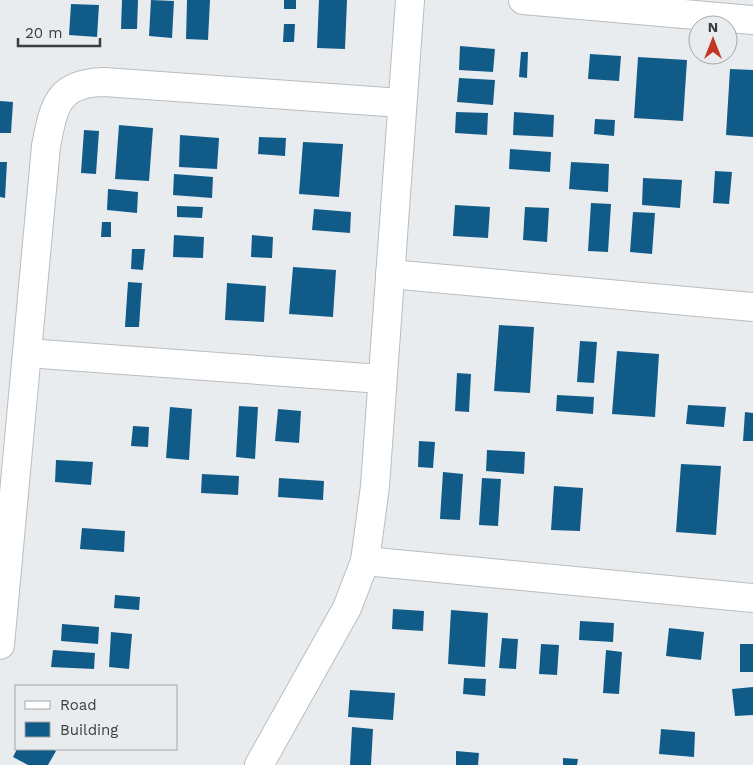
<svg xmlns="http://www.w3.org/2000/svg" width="753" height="765" font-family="'Work Sans',sans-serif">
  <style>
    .building { fill: #115b89 }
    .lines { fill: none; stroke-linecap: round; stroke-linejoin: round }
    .street-casing { stroke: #babcbe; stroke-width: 30 }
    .street { stroke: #fff; stroke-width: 28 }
  </style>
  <rect width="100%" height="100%" fill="#e9ecee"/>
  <!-- building -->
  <g class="building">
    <polygon points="122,0 138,0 137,29 121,29"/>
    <polygon points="151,0 174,1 172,38 149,36"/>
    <polygon points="187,0 210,0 208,40 186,39"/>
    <rect x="284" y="0" width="12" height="9"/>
    <polygon points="319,0 347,0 345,49 317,48"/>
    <polygon points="71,4 99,5 97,37 69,35"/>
    <polygon points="284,24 295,24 294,42 283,42"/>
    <polygon points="460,46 495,49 493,72 459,70"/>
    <polygon points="521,52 528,52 527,78 519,77"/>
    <polygon points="590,54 621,56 619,81 588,79"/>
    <polygon points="638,57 687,60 683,121 634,118"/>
    <polygon points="730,69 753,70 753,137 726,135"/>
    <polygon points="459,78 495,80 493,105 457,102"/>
    <polygon points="0,101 13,102 11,133 0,133"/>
    <polygon points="456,112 488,113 487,135 455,133"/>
    <polygon points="514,112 554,115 553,137 513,135"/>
    <polygon points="595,119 615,120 614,136 594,134"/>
    <polygon points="119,125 153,128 149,181 115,179"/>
    <polygon points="84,130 99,131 96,174 81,173"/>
    <polygon points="180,135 219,138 217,169 179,167"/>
    <polygon points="259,137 286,138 285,156 258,154"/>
    <polygon points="303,142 343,144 339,197 299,194"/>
    <polygon points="510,149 551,152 550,172 509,169"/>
    <polygon points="0,162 7,162 5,198 0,197"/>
    <polygon points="571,162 609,164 608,192 569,189"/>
    <polygon points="715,171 732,172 729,204 713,203"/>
    <polygon points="174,174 213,177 212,198 173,195"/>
    <polygon points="643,178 682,180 680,208 642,205"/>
    <polygon points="108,189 138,192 137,213 107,210"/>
    <polygon points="591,203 611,204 608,252 588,251"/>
    <polygon points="455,205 490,207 488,238 453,236"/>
    <polygon points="177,206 203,207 202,218 177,217"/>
    <polygon points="525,207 549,208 547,242 523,240"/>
    <polygon points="314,209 351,212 350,233 312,230"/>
    <polygon points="633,212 655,213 652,254 630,252"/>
    <polygon points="102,222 111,222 111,237 101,237"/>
    <polygon points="174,235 204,237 203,258 173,257"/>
    <polygon points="252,235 273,237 272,258 251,257"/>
    <polygon points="132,249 145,249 143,270 131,269"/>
    <polygon points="293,267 336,270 333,317 289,314"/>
    <polygon points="128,282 142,283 139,327 125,327"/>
    <polygon points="227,283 266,286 264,322 225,320"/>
    <polygon points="499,325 534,327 530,393 494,391"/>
    <polygon points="580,341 597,342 594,383 577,382"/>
    <polygon points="617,351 659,354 655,417 612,414"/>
    <polygon points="457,373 471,374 469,412 455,411"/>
    <polygon points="557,395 594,397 593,414 556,411"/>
    <polygon points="688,405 726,407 724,427 686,424"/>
    <polygon points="239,406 258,407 255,459 236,457"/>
    <polygon points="170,407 192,409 189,460 166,458"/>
    <polygon points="278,409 301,411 299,443 275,441"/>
    <polygon points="745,412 753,413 753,441 743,441"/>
    <polygon points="133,426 149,427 148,447 131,446"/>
    <polygon points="419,441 435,442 433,468 418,467"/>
    <polygon points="487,450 525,452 524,474 486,471"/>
    <polygon points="56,460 93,462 91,485 55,482"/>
    <polygon points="681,464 721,466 716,535 676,532"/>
    <polygon points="443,472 463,474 460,520 440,519"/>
    <polygon points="202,474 239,476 238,495 201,493"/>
    <polygon points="279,478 324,481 323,500 278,497"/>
    <polygon points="482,478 501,479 498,526 479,525"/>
    <polygon points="554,486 583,488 580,531 551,530"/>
    <polygon points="82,528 125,531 124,552 80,549"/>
    <polygon points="115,595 140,597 139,610 114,608"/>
    <polygon points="393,609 424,611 423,631 392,629"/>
    <polygon points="451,610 488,613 485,667 448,664"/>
    <polygon points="580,621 614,623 613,642 579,640"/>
    <polygon points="62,624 99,627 98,644 61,641"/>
    <polygon points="669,628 704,632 701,660 666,656"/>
    <polygon points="111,632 132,634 129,669 109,667"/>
    <polygon points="502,638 518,639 516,669 499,668"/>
    <polygon points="541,644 559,645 557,675 539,674"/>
    <rect x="740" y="644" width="13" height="28"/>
    <polygon points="53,650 95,653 94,669 51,667"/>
    <polygon points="606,650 622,652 619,694 603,693"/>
    <polygon points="464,678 486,679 485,696 463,694"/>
    <polygon points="753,687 753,715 735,716 732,689"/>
    <polygon points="350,690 395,693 393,720 348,717"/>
    <polygon points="352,727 373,729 371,765 350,765"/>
    <polygon points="661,729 695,732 694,757 659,754"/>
    <polygon points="17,749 52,749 56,751 48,765 28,765 13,757"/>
    <polygon points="456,751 479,753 478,765 456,765"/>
    <polygon points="563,758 578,759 577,765 563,765"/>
  </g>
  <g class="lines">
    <defs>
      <g id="street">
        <polyline points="523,0 753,20"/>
        <polyline points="390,274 753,307"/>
        <polyline points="27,353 381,379"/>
        <polyline points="365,561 753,598"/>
        <path d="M 0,645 L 46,146 C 54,106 57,83 104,82 L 401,103"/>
        <polyline points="259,765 347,608 365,561 375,486 410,0"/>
      </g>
    </defs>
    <!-- street casing -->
    <use href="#street" class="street-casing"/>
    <!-- street -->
    <use href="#street" class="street"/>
  </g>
  <!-- legend -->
  <rect x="15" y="685" width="162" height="65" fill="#e9ecee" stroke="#a4a6a8"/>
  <rect x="25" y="701" width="25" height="8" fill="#ffffff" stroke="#a4a6a8"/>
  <text x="60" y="710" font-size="15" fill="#3c3d3e">Road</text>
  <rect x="25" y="722" width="25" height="15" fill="#115b89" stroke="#a4a6a8"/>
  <text x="60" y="735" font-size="15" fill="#3c3d3e">Building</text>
  <!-- north arrow -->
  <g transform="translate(713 40)"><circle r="24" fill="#e9ecee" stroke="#a4a6a8"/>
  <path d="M0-4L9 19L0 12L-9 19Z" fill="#c23624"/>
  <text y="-8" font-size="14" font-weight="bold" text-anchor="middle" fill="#3c3d3e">N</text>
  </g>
  <!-- scale -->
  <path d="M18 38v8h82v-8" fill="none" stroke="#3c3d3e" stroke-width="2.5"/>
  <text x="25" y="38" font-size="15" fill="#3c3d3e" stroke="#e9ecee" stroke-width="4" paint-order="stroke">20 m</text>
</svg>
